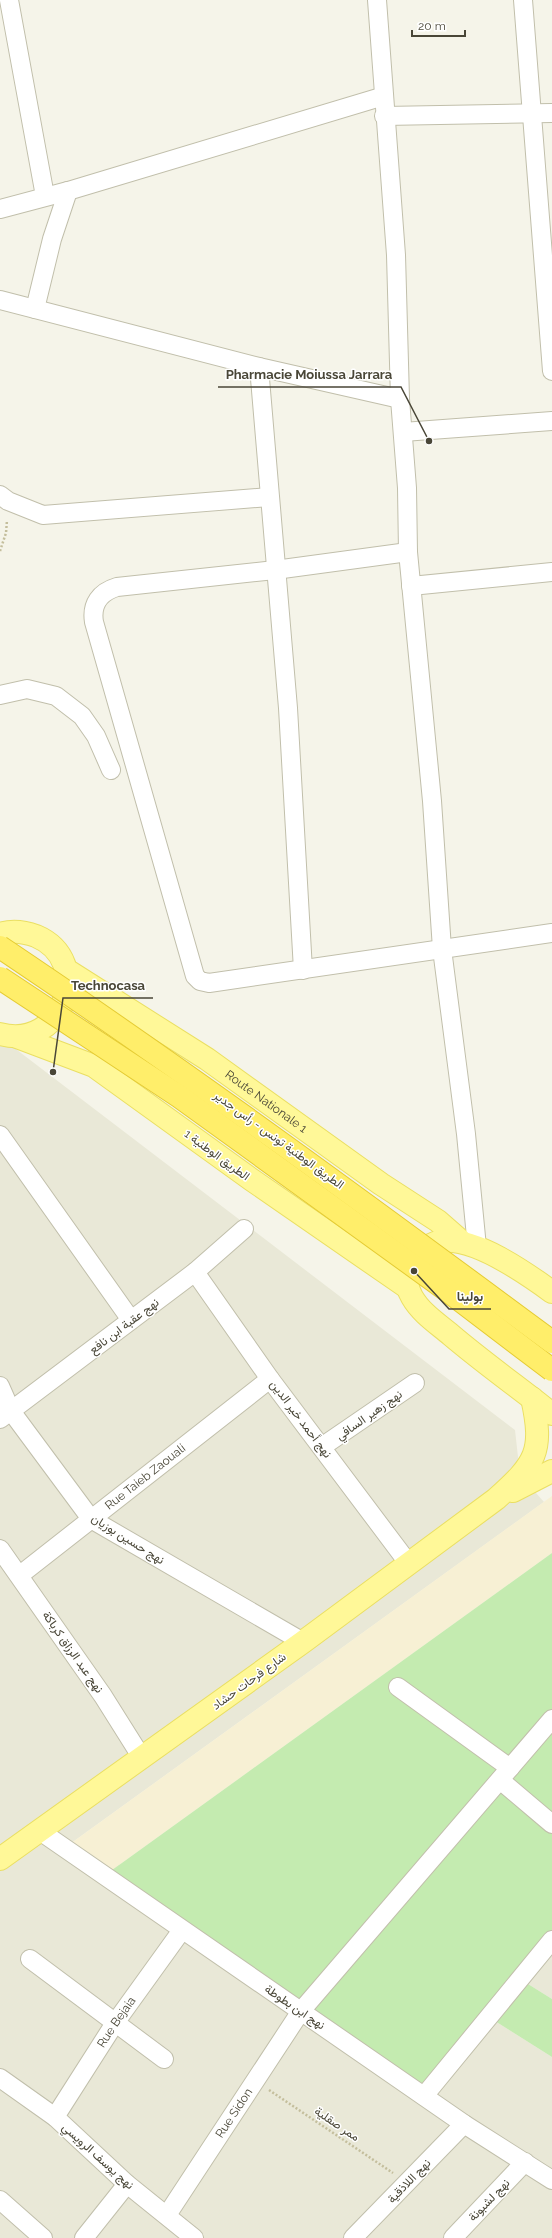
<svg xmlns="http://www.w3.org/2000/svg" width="552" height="2238" font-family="Raleway,Vazirmatn,sans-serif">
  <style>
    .residential { fill: #e9e8d7 }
    .commercial { fill: #f7f0d4 }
    .grass { fill: #c4ebb0 }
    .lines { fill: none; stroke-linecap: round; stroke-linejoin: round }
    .minor-casing { stroke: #c1bfab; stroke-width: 20 }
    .major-casing { stroke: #eadf63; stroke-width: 24 }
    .path { stroke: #c4be9c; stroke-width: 2.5; stroke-dasharray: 2 2; stroke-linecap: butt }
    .minor { stroke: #fff; stroke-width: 18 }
    .major { stroke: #fff898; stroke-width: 22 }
    .highway-bridge-casing { stroke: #e5cb33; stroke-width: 24; stroke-linecap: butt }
    .highway-bridge { stroke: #ffee6a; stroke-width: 22 }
    .labels { text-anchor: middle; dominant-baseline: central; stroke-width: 3; stroke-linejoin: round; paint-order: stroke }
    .street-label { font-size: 12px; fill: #494637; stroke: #fff }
    .leader { fill: none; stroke: #494637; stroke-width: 1.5 }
    .callout-dot { fill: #494637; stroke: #fff; stroke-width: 1.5 }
    .callout-label { font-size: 13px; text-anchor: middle; font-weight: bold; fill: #494637; stroke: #fff; stroke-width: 3; stroke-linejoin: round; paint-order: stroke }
  </style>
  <rect width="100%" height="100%" fill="#f5f4e9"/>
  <!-- residential -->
  <g class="residential">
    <polygon points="0,1037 515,1430 520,1475 544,1502 70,1844 487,2016 552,2057 552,2238 0,2238"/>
    <polygon points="552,1942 552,1999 520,1979"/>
  </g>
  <!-- commercial -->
  <polygon class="commercial" points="552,1496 552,1553 108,1873 70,1844"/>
  <!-- grass -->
  <polygon class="grass" points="552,1553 552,1942 520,1979 552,1999 552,2057 487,2016 421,2086 108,1873"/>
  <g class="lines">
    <defs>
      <g id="minor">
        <polyline points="9,0 45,196"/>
        <polyline points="377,0 396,255 400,399 407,488 408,552 432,801 442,949 466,1134 477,1247"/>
        <polyline points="523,0 552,371"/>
        <polyline points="384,116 552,113"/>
        <polyline points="0,209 68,191 384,96"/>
        <polyline points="0,300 259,367 400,399"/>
        <polyline points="35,309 52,239 68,191"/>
        <polyline points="259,367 288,708 303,970"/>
        <polyline points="403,432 552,421"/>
        <polyline points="0,495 8,501 43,515 269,497"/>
        <path d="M 408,552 L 275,570 L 117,587 C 100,592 91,604 94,622 L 195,976 L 200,981 L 209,983 L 552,933"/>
        <polyline points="411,586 552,572"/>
        <polyline points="0,695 27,689 56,696 82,716 96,736 111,770"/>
        <polyline points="0,1135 131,1320"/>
        <polyline points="195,1272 270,1379 409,1564"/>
        <polyline points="0,1386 11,1411 91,1519 303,1642"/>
        <polyline points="0,1419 195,1272 244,1229"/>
        <polyline points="323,1446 415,1383"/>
        <polyline points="0,1549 103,1696 142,1758"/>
        <path id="s1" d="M 20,1575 L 270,1379"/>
        <polyline points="398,1687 510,1768"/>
        <polyline points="500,1780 552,1824"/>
        <polyline points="40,1831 464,2124 552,2180"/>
        <polyline points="30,1959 164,2059"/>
        <polyline points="0,2078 55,2117 127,2184 194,2238"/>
        <polyline points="424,2096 552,1940"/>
        <path id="s2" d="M 55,2117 L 115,2023 L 182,1930"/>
        <polyline points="0,2200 43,2238"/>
        <path id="s3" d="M 167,2215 L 301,2011 L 552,1719"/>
        <polyline points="84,2238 127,2184"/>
        <polyline points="353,2238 464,2124"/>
        <polyline points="453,2238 525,2162"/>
      </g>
      <g id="major">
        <path d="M 0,934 C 12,930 25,932 36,936 C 95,961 63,1051 0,1034"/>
        <path id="s4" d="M 65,969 L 207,1059 L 381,1184 L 438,1221 L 462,1242"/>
        <polyline points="17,1037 94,1066 252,1180 408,1288"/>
        <path d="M 552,1292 C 526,1273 476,1238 443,1241 C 432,1242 420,1251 414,1260 C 405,1272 405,1285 412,1297 C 421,1313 438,1324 451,1335 C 484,1363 518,1387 552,1414"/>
        <polyline points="513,1491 552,1471"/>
        <path d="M 0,1859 L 303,1642 L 496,1499 C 536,1463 544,1452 532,1398"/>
      </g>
    </defs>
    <!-- minor casing -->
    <use href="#minor" class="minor-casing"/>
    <!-- major casing -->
    <use href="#major" class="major-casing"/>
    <!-- path -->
    <g class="path">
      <polyline points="0,551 6,533 7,520"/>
      <polyline points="269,2090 393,2173"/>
    </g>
    <!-- minor -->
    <use href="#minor" class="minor"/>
    <!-- major -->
    <use href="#major" class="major"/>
    <defs>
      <g id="highway-bridge">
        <path d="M 0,947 C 188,1073 370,1207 552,1342"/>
        <polyline points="0,978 180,1097 448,1291 552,1370"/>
      </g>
    </defs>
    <!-- highway-bridge casing -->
    <use href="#highway-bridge" class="highway-bridge-casing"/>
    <!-- highway-bridge -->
    <use href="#highway-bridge" class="highway-bridge"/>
  </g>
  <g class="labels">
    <!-- street labels -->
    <g class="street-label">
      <text stroke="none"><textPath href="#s4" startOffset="241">Route Nationale 1</textPath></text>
      <text transform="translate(279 1140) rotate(36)">الطريق الوطنية تونس - رأس جدير</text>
      <text transform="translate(217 1155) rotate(36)">الطريق الوطنية 1</text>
      <text transform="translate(124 1326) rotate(-37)">نهج عقبة ابن نافع</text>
      <text transform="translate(369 1415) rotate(-35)">نهج زهير السافي</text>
      <text transform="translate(301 1419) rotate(53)">نهج أحمد خير الدين</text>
      <text stroke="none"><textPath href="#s1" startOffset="159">Rue Taieb Zaouali</textPath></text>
      <text transform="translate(128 1539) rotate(32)">نهج حسين بوزيان</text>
      <text transform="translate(73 1652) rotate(55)">نهج عبد الرزاق كرباكة</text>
      <text transform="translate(249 1681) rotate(-36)">شارع فرحات حشاد</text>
      <text transform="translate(295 2007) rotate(34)">نهج ابن بطوطة</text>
      <text stroke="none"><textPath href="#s2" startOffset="113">Rue Bejaia</textPath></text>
      <text stroke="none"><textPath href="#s3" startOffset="122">Rue Sidon</textPath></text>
      <text transform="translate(337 2124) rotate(34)">ممر صقلية</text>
      <text transform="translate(98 2156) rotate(42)">نهج يوسف الرويسي</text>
      <text transform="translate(409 2181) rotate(-46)">نهج اللاذقية</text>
      <text transform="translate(489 2200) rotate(-46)">نهج لشبونة</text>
    </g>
  </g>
  <!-- callouts -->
  <path class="leader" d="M429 441L401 387H218M53 1072L63 998H153M414 1271L449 1309H491"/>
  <g class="callout-dot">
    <circle cx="429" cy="441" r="4"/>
    <circle cx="53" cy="1072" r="4"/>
    <circle cx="414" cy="1271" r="4"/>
  </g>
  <g class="callout-label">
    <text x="309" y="379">Pharmacie Moiussa Jarrara</text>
    <text x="108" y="990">Technocasa</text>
    <text x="470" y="1301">بولينا</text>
  </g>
  <!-- scale -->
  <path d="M412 30v6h53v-6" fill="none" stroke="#494637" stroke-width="2"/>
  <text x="418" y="30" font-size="12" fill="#494637" stroke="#ffffff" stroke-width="3" paint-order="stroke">20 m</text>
</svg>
